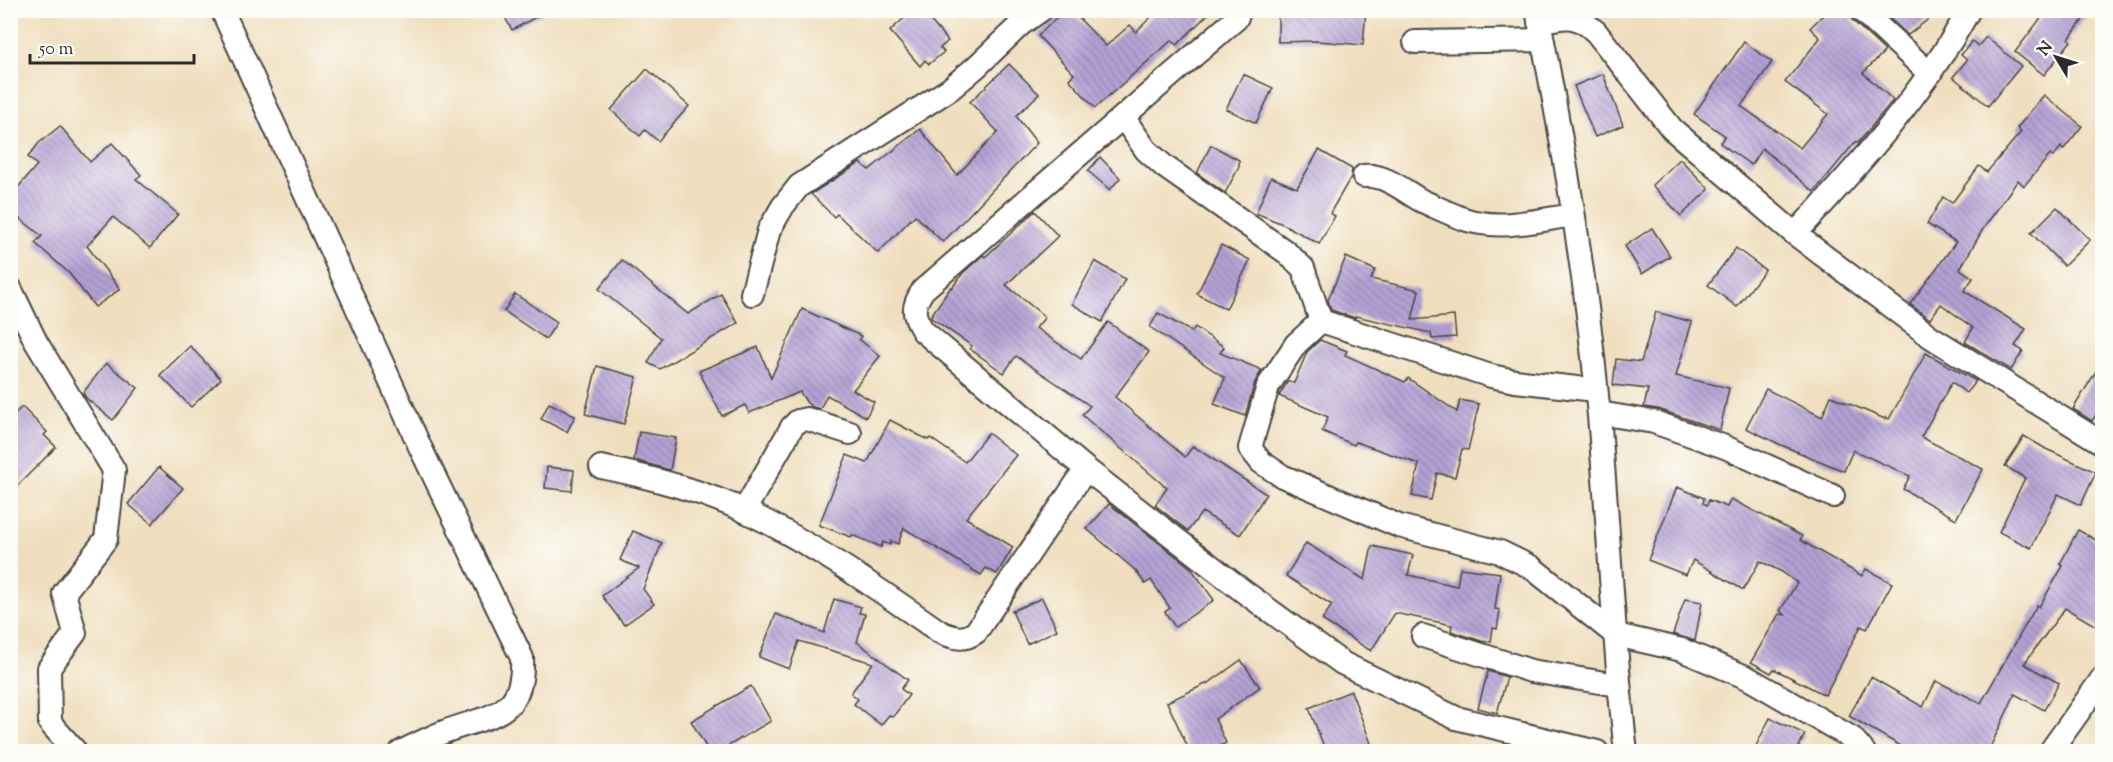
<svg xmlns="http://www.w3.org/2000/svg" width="2113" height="762" font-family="'Sorts Mill Goudy',serif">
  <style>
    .building { fill: url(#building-back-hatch) }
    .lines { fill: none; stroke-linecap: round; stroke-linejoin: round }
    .minor-casing { stroke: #484641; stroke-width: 26 }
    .minor { stroke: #fff; stroke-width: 22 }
  </style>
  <defs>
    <pattern id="building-back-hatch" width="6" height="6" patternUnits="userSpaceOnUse" patternTransform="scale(1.5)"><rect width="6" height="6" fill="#b4a1d4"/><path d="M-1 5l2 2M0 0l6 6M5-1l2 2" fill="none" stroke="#9383ac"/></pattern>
  </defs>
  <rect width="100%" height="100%" fill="#fdfcf7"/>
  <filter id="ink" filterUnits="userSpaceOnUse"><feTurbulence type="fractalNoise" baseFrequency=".0167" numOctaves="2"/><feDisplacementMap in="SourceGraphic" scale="12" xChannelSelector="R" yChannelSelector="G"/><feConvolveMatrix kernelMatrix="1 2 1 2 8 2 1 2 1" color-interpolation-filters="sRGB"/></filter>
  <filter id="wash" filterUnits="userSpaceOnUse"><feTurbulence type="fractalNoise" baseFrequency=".008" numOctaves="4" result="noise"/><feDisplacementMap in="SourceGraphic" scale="24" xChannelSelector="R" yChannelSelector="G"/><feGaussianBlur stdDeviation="1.35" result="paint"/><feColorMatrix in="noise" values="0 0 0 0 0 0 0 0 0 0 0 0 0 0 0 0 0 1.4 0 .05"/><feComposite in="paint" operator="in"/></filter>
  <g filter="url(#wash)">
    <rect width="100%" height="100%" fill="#efdebe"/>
    <g id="blocks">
      <!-- building -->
      <g class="building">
        <polygon points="501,10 549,10 512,30"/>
        <polygon points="913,10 921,10 948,41 940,48 944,52 929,64 925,60 920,66 890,31"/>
        <polygon points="1064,10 1071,10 1106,46 1130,25 1136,32 1158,10 1212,10 1177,45 1172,40 1095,108 1069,79 1074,74 1038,36"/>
        <polygon points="1278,10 1366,10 1363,45 1318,41 1278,42"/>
        <polygon points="1828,10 1848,10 1852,20 1885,51 1863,73 1893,100 1858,143 1856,141 1814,192 1762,148 1751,165 1720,143 1725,136 1694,114 1744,42 1772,62 1741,106 1800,148 1828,114 1785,82 1820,38 1810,28"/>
        <polygon points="1889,10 1940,10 1908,35 1885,14"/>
        <polygon points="2047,10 2090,10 2069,39 2071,41 2044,75 2015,52"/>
        <polygon points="1986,37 2021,66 1988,106 1953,77 1967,60 1961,55 1972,41 1978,46"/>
        <polygon points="1009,64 1039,94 1016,116 1037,143 943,242 915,215 878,253 837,214 834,217 811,194 860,163 869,170 920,129 957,175 998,132 970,102"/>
        <polygon points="647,69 689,106 658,141 645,130 640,136 611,110"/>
        <polygon points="1243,74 1273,88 1256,123 1226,109"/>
        <polygon points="1603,74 1623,125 1595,137 1574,86"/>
        <polygon points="2044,95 2082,126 2063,150 2061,147 2053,157 2050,155 2024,186 2018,180 1983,229 1960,269 1973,278 1964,291 2026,329 2015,346 2023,351 2011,370 1965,342 1973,328 1941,304 1930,319 1910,304 1956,242 1927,224 1943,197 1952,203 1979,166 1987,172 2021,132 2017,128"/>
        <polygon points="60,126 90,162 112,143 141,175 136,179 178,214 150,248 113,217 87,246 120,289 95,307 69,273 35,243 42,236 10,211 10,197 37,165 28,157 39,143"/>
        <polygon points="1211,145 1239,160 1239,167 1225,193 1197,173"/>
        <polygon points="1319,150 1352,169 1351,177 1330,213 1335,216 1319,244 1285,225 1256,213 1271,177 1297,188"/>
        <polygon points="1100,157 1120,178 1110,190 1088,171"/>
        <polygon points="1680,159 1709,189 1681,216 1652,185"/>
        <polygon points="2057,207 2090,240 2064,266 2031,233"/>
        <polygon points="1035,211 1058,236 1006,285 1045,317 1036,328 1081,359 1108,322 1149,352 1115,397 1185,457 1193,446 1266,494 1240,535 1202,512 1188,531 1155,505 1167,488 1082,415 1090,406 1016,356 1004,373 970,349 972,346 930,317 951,287 952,288 963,273 983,255 985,257"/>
        <polygon points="1652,228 1670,256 1642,274 1625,246"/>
        <polygon points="1221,245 1250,260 1226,309 1197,294"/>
        <polygon points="1736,248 1765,270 1737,307 1708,285"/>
        <polygon points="1346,257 1375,270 1371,279 1419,290 1412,320 1454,316 1456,337 1432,339 1431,333 1356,316 1355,318 1331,310 1328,300"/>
        <polygon points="622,260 688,314 721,294 738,323 660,369 648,363 661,338 599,289"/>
        <polygon points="1095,261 1125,279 1102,322 1072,304"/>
        <polygon points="515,294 557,322 546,339 504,311"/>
        <polygon points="802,309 861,336 859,339 880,356 853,390 874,402 866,417 827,395 820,409 813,407 807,403 800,392 749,413 745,405 722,416 699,371 758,347 771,378"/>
        <polygon points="1656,312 1692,322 1676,376 1729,388 1720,430 1658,409 1644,407 1648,389 1613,385 1616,359 1641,362"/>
        <polygon points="1158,313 1192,332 1195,327 1224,347 1220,353 1262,370 1255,382 1245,416 1214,404 1225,378 1150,327"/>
        <polygon points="1320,340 1347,351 1345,355 1405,382 1408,378 1457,412 1460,400 1479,404 1468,450 1462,449 1455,477 1437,473 1431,500 1412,496 1419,464 1356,442 1354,445 1322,431 1328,417 1279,396 1288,381 1294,383 1307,352"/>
        <polygon points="190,346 221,379 191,407 160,375"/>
        <polygon points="1926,353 1976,381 1966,393 1952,382 1921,437 1983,469 1956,519 1903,489 1910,476 1853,450 1844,471 1781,445 1746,428 1766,389 1822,417 1831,396 1885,419 1886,417 1889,419"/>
        <polygon points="2103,360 2103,404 2092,421 2073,409"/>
        <polygon points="106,363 138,388 113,420 87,399 83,393"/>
        <polygon points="597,366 637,377 624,424 585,414"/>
        <polygon points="549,403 575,416 567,432 541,419"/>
        <polygon points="22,407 47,432 44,435 56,447 10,493 10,418"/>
        <polygon points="890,420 928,440 930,438 965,462 988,433 1016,455 966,518 1013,547 997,574 986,568 981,575 904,528 898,544 891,541 890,545 883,542 881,547 852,535 851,537 819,525 847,455 867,463"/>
        <polygon points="639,432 676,438 670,470 634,460"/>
        <polygon points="2024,436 2046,449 2096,472 2081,505 2058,494 2031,548 1999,532 2025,478 2005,466"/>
        <polygon points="159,467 183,488 152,524 128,504"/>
        <polygon points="547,467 574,470 572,491 545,488"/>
        <polygon points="1677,487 1704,498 1703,503 1707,505 1709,500 1727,507 1731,499 1802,536 1800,540 1862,576 1866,569 1892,583 1867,629 1861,626 1825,695 1774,669 1771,673 1751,662 1779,614 1786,615 1780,611 1797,583 1782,572 1760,561 1743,590 1693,560 1686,575 1648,560"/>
        <polygon points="1109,504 1191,568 1214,600 1175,627 1165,612 1170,608 1151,580 1145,584 1136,571 1087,529"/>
        <polygon points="2078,530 2103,544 2103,630 2065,608 2024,664 2059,683 2044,710 2015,694 1988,752 1911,752 1849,716 1871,677 1923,707 1936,681 1981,703 2037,605 2039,607 2063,566 2060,564"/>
        <polygon points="633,531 662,543 643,589 654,604 624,625 602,596 639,568 620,560"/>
        <polygon points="1306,543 1365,580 1372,546 1413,555 1408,575 1457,586 1460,568 1500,573 1495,609 1500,610 1497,629 1493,628 1491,642 1481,641 1451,631 1452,625 1395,613 1371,651 1322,620 1332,605 1286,576"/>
        <polygon points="1042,598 1057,630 1027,644 1012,611"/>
        <polygon points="834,599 861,607 859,613 865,614 857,642 908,680 901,689 909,695 893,717 889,715 881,725 854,704 858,699 851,693 873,663 799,641 789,669 759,657 776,614 824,633"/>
        <polygon points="1685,599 1702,602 1695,641 1673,634"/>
        <polygon points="1241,660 1260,687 1215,719 1226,743 1209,752 1190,752 1167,702 1210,682"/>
        <polygon points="1488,671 1507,677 1497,713 1478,708"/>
        <polygon points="751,686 771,721 718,752 709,752 691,721"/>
        <polygon points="1351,691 1372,746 1357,752 1326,752 1309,708"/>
        <polygon points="1770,718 1805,734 1796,752 1753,752"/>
      </g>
    </g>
  </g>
  <g filter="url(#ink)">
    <use href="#blocks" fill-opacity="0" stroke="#484641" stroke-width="1.5"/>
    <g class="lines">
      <defs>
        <g id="minor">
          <path d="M 222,10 L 421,449 L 522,658 C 525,718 488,715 444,732 C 429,738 415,745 401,752"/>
          <path d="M 1240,10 L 1236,19 L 923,290 C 912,307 912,314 923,331 L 1086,469 L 1243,591 L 1342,663 L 1456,718 L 1597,752"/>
          <path d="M 1537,10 C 1563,144 1587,280 1599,416 C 1609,527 1613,640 1626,752"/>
          <polyline points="1861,10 1930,74"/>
          <path d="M 1539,22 C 1565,16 1575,13 1596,32 L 1672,129 L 1795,234 L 1931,337 L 2102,443"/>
          <polyline points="1415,42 1542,40"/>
          <polyline points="1123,117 1146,150 1165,167 1286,252 1303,268 1321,321 1491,376 1515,381 1595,390"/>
          <path d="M 1364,176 C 1385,174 1404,191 1422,201 C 1436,207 1450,214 1464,219 C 1498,231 1539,220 1573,215"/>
          <path d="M 1795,234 C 1860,164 1923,94 1969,10"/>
          <polyline points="10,288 36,342 114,470 106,539 64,593 75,633 49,668 50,723 76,752"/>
          <polyline points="752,294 769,230 783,206 799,186 950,89 976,67 1021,24 1041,10"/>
          <polyline points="1321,321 1296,344 1268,386 1250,448 1261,462 1282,476 1399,526 1500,552 1531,567 1616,635 1682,650 1748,678 1852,738 1864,752"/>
          <polyline points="1599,413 1654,422 1725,447 1833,496"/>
          <path d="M 601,467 C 650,477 700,490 745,511 C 814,544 878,589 940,632 C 954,638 964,641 976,632 L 1086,469"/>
          <polyline points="744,511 792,427 798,421 807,419 850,433"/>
          <polyline points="1423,636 1531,671 1618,685"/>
          <polyline points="2050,752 2102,679"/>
        </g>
      </defs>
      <!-- minor casing -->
      <use href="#minor" class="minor-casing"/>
      <!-- minor -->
      <use href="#minor" class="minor"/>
    </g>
  </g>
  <!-- margin -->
  <rect width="2113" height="762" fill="none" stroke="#fdfcf7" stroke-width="36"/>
  <!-- north arrow -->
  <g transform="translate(2056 57) rotate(308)" stroke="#fdfcf7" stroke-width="4.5" paint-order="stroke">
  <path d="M0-4.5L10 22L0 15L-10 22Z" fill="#2b2b2b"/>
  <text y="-9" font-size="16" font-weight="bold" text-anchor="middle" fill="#2b2b2b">N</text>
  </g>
  <!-- scale -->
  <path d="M30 54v9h164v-9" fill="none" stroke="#2b2b2b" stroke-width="3"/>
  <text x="39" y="54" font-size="18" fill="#2b2b2b" stroke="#fdfcf7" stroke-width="4.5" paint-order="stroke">50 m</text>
</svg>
